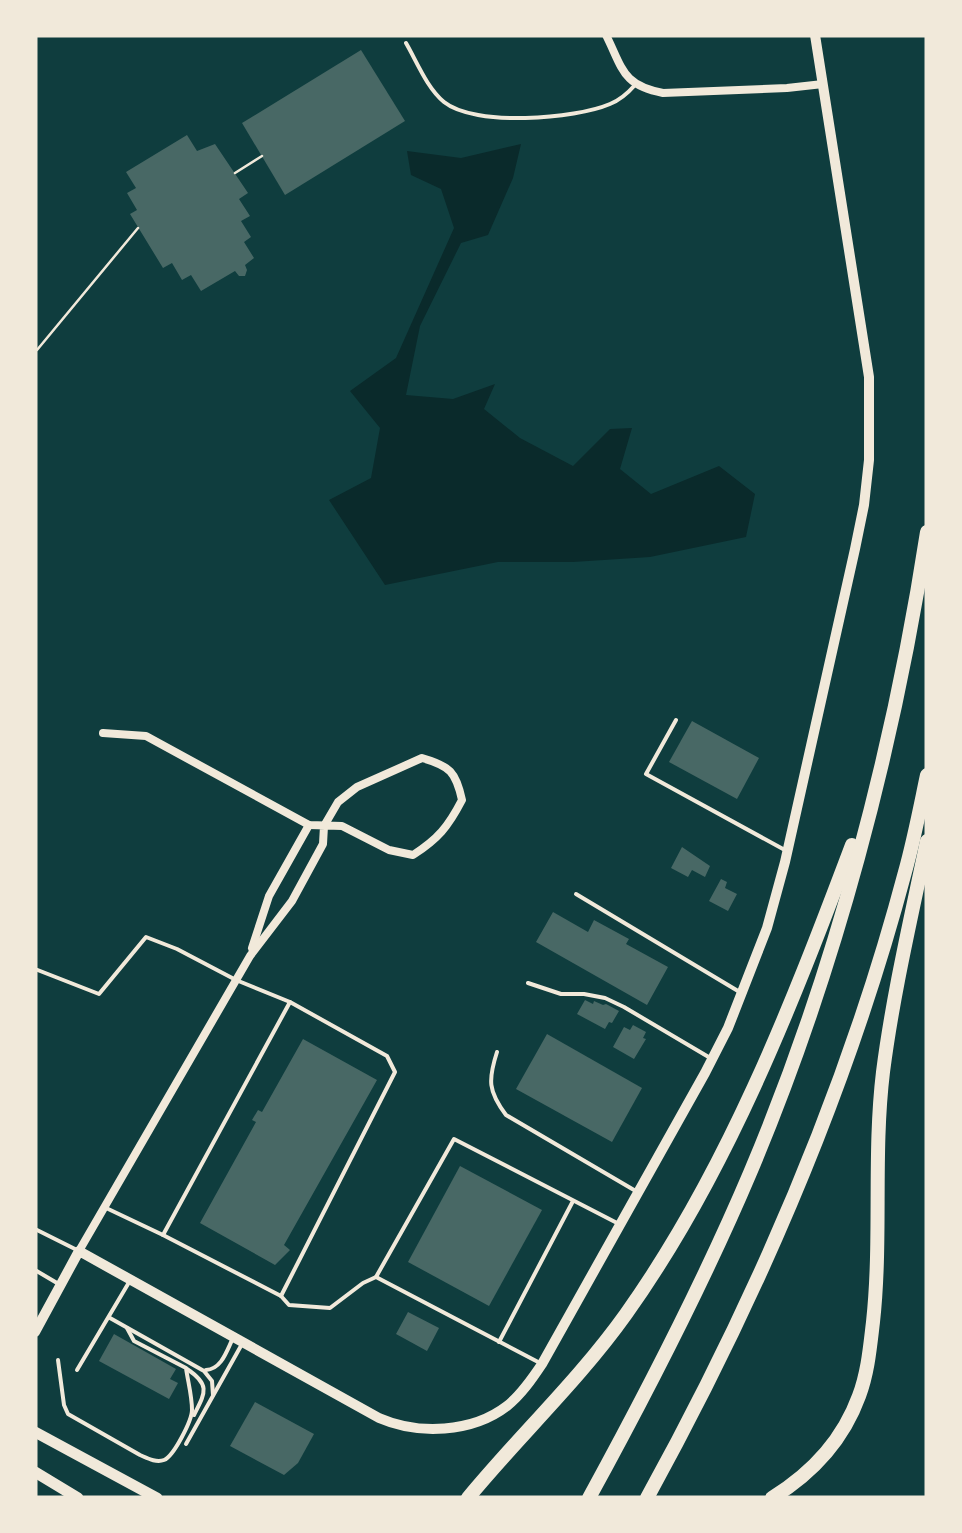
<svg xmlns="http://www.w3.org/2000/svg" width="962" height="1533" font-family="'Roboto Condensed',sans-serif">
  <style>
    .water { fill: #0a2a2b }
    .building { fill: #486865 }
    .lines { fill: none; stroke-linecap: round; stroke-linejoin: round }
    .path { stroke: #f1e9da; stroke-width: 2.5 }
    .service { stroke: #f1e9da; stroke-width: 4 }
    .minor { stroke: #f1e9da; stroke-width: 8 }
    .tertiary { stroke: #f1e9da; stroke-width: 10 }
    .secondary { stroke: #f1e9da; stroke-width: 11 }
    .motorway { stroke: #f1e9da; stroke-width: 14 }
  </style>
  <rect width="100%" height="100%" fill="#0f3d3e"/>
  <!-- water -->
  <polygon class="water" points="521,144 513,178 488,235 461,243 420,326 406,395 453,399 495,384 484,409 520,438 573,466 610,429 632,428 620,469 651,494 719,466 755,494 746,537 650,557 573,562 498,562 385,585 329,500 371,478 380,428 350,391 396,358 454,228 441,189 411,175 407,151 461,158"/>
  <!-- building -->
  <g class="building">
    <polygon points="361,50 405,121 285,195 242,123"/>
    <polygon points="187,135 197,151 215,144 248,193 239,199 250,216 241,221 251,237 244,242 254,258 245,265 247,270 245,276 239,276 235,271 201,291 191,275 182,280 172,263 163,268 130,214 137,210 127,193 136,188 126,172"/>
    <polygon points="692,721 759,758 737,799 669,762"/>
    <polygon points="682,847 710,866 705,877 692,870 688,877 671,868"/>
    <polygon points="721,879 727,882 725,888 737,894 728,911 709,901"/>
    <polygon points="553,912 588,932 594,920 629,939 626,944 668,967 647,1005 536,942"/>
    <polygon points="585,1000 593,1004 594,1001 603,1005 606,1004 619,1011 612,1023 609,1022 605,1029 577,1014"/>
    <polygon points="633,1025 646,1032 643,1038 646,1039 634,1059 613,1047 624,1027 630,1030"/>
    <polygon points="547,1034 642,1088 612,1142 516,1089"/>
    <polygon points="303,1039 377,1080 284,1245 290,1250 275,1265 200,1223 256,1122 252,1120 258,1110 262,1112"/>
    <polygon points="460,1166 542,1210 489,1306 408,1262"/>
    <polygon points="408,1312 439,1328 427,1351 396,1334"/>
    <polygon points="114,1334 176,1369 170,1379 178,1383 169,1399 99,1361"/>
    <polygon points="255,1402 314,1434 298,1463 284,1475 230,1446"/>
  </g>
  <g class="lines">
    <!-- path -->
    <g class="path">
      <polyline points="235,173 262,156"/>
      <polyline points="35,349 37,350 138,228"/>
    </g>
    <!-- service -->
    <g class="service">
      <path d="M 406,43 C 417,62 427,88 444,102 C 475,127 575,119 610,104 C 620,100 628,93 635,85"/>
      <polyline points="676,720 646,774 783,849"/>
      <polyline points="576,894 738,991"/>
      <polyline points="35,969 99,994 146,937 177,949 236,980 290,1002 163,1235 104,1207"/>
      <polyline points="528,983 561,994 584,994 605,998 624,1007 712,1059"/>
      <path d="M 497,1052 C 488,1080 488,1091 506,1115 L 634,1190"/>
      <polyline points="35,1229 75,1249"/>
      <polyline points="163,1235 281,1296 289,1305 330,1308 363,1283 376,1277 454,1139 619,1224"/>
      <polyline points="35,1270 57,1283"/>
      <polyline points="376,1277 540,1363"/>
      <polyline points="281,1296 395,1072 387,1056 290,1002"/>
      <polyline points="110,1318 204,1371 212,1381 213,1395"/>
      <polyline points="499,1342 573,1201"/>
      <path d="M 58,1360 L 64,1405 L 68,1414 L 140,1455 C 147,1458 156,1463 164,1460 C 174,1456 192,1420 192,1410 C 192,1396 188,1382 186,1368 L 134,1341 L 127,1328"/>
      <path d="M 187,1369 C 211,1385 205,1393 194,1415"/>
      <polyline points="77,1370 128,1284"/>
      <path d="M 206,1370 C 222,1369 227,1350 233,1338"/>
      <polyline points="186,1444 242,1344"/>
    </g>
    <!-- minor -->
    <g class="minor">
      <path d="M 606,35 C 623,69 622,85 663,93 L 787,88 L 823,84"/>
      <polyline points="252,948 269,896 309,825"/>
      <path d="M 79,1251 L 250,956 L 292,901 L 323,844 L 324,826 L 338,802 L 357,787 L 422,758 C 450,766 456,772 462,800 C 448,827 438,839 413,855 L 389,850 L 342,826 L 309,825 L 146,736 L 103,733"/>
    </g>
    <!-- tertiary -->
    <path class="tertiary" d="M 35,1332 L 79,1251 L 379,1418 C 418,1435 472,1433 507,1406 C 521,1395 532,1379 542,1364 L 705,1073 L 728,1028 L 767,928 L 785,862 L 855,549 L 864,505 L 869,460 L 869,377 L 815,35"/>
    <!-- secondary -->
    <g class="secondary">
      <polyline points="35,1432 157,1498"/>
      <polyline points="35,1472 78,1498"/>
    </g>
    <!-- motorway -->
    <g class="motorway">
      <path d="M 468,1498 C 519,1436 579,1380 626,1314 C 727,1172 791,1007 852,845"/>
      <path d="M 589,1498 C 647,1392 703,1284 750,1173 C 835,972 894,747 927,532"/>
      <path d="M 647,1498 C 756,1300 847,1091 905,872 C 914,840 920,808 927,775"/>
      <path d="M 772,1498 C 811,1474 843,1440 859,1396 C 868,1372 870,1347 873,1322 C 882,1239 873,1155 883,1072 C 893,994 911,918 927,841"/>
    </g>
  </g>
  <!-- border -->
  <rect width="962" height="1533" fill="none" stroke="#f1e9da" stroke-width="75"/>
</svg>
